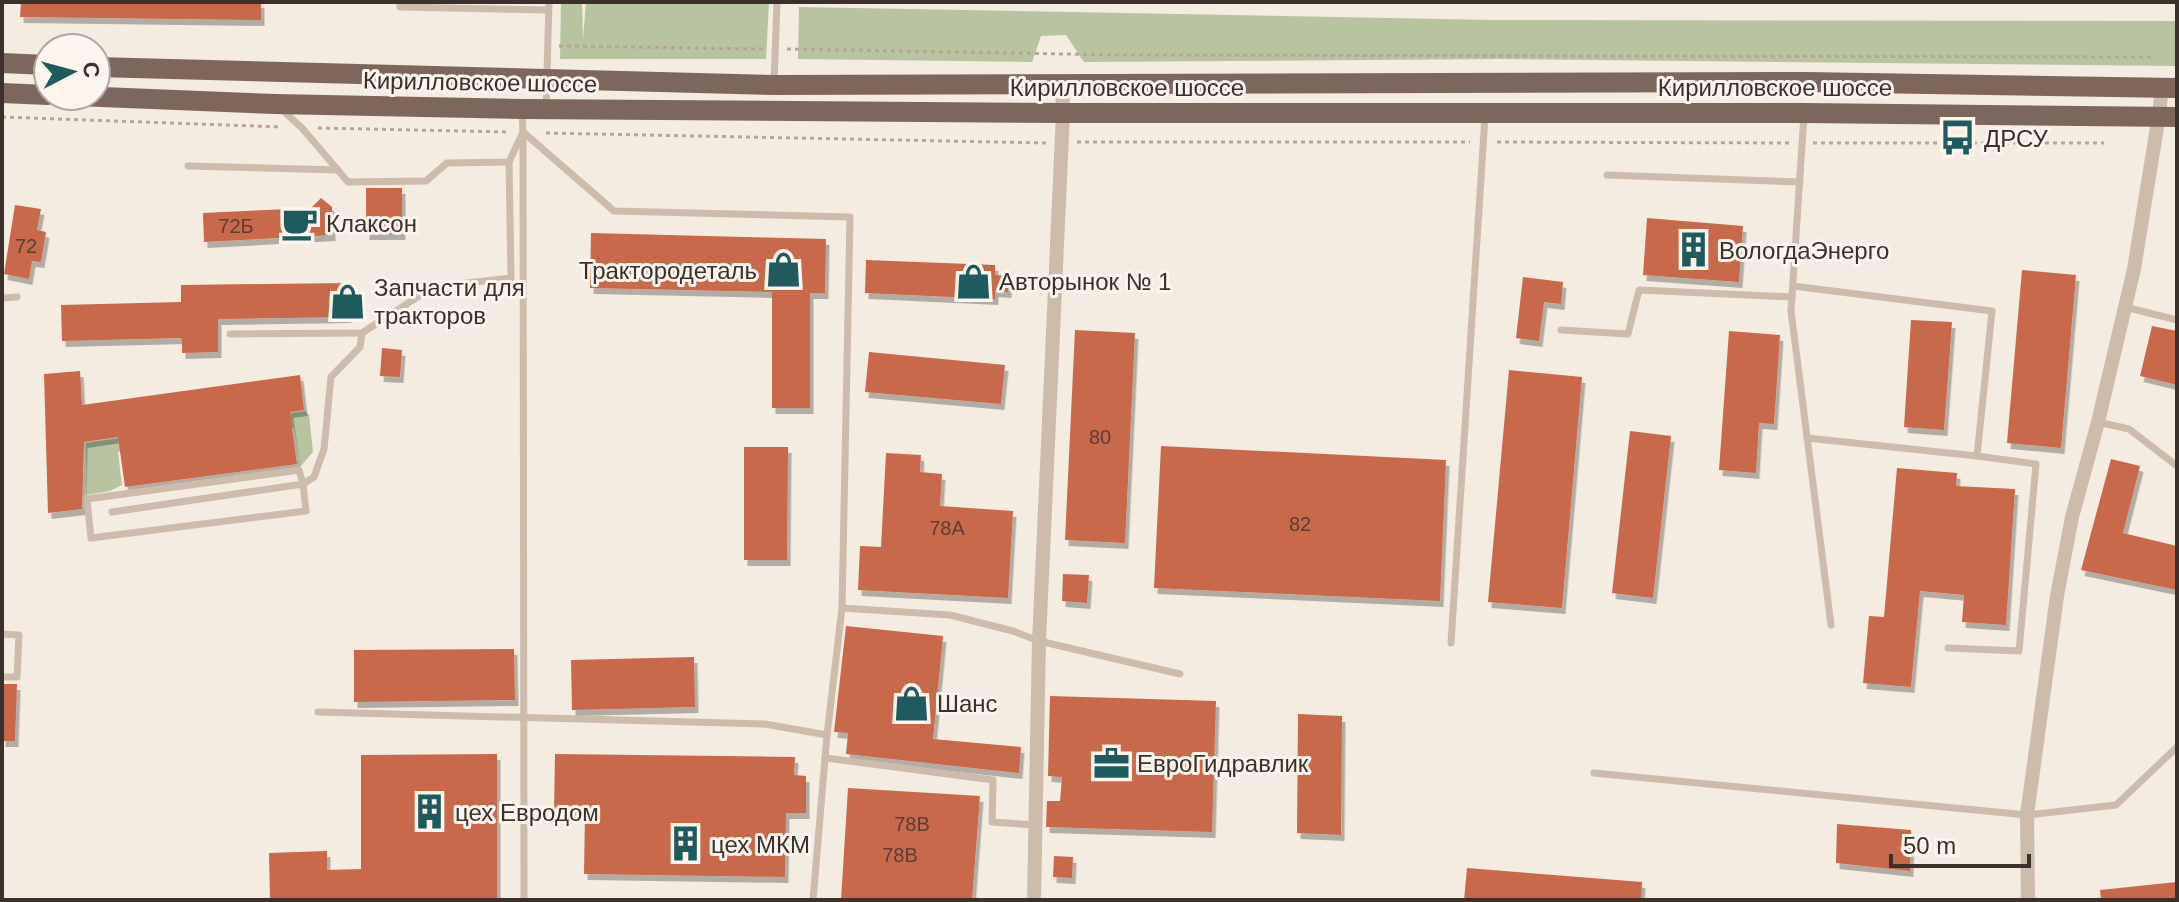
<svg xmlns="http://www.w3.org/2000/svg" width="2179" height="902" font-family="Arial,sans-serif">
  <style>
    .green { fill: #b8c4a0 }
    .building { fill: #c8694b; filter: url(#shadow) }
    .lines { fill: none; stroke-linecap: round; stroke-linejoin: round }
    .path { stroke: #b9a596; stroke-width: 3; stroke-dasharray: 4 4; stroke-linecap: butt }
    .service { stroke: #cdbbac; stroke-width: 7 }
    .minor { stroke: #cdbbac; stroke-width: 14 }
    .primary { stroke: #7d675c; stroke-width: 20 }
    .labels { text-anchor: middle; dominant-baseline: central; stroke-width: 6; stroke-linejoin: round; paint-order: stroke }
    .number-label { font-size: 20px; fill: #5e3e33 }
    .street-label { font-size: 24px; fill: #3b302b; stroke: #fbf5ee }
    .poi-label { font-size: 24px; fill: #3b302b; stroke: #fbf5ee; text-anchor: start }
  </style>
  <defs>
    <filter id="shadow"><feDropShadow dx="3.5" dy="6" stdDeviation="0" flood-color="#0004"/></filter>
  </defs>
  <rect width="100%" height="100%" fill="#f4ebe1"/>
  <!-- green -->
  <g class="green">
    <polygon points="561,2 582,2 583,40 586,2 769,2 766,59 560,59"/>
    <polygon points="799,7 1493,20 2177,21 2177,66 1498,59 1084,62 1066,35 1041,36 1032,62 798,59"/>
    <polygon points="305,411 309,415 313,452 300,467 294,428 118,452 122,485 110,491 86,495 86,443"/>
  </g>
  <!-- building -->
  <g class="building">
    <polygon points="21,2 261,2 261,20 20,17"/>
    <rect x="366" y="188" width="36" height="46"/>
    <polygon points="321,198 332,207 332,235 204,242 203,213 311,208"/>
    <polygon points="15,205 41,209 37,230 46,232 41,262 32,261 29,279 4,274"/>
    <polygon points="1647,218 1743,226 1739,282 1643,275"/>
    <polygon points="591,233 826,239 825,293 810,293 810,408 772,408 772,292 590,288"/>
    <polygon points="866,260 995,265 995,275 1009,276 1008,292 995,291 995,299 865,293"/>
    <polygon points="2022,270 2076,275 2061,448 2007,443"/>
    <polygon points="1523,277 1563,282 1561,304 1544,302 1539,341 1516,338"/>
    <polygon points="347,283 348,317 218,319 218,352 182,353 182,338 62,341 61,305 181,302 181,285"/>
    <polygon points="1911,320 1952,322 1944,430 1904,427"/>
    <polygon points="2152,326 2177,331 2177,385 2140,376"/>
    <polygon points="1075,330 1135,333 1125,543 1065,540"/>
    <polygon points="1729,331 1780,335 1774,424 1759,423 1756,473 1719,470"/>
    <polygon points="382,348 402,350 400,377 380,376"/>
    <polygon points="869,352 1005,365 1001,404 865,392"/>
    <polygon points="1509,370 1582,377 1562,608 1488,602"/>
    <polygon points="80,371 82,405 300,375 304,410 290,412 297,464 125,487 118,437 84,442 82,509 48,513 44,374"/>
    <polygon points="1630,431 1671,436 1653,598 1612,593"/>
    <polygon points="1161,446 1446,460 1440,601 1154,588"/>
    <polygon points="744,447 788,447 787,560 744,560"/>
    <polygon points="886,453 921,455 920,472 942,474 940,506 1013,511 1008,598 858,590 860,546 881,547"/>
    <polygon points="2111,459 2140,466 2123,533 2177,546 2177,590 2081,570"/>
    <polygon points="1897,468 1957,473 1956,486 2015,489 2006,625 1962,622 1964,595 1920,591 1911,687 1863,683 1869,616 1884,617"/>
    <polygon points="1063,574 1089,575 1087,603 1062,601"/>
    <polygon points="846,626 943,636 933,739 1021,747 1019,773 846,754 848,733 834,732"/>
    <polygon points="514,649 515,700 354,702 354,650"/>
    <polygon points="694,657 695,707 572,710 571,660"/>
    <polygon points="2,684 17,684 15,741 2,741"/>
    <polygon points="1050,696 1216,701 1212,832 1046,827 1047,801 1060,801 1062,777 1048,776"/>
    <polygon points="1298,714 1342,716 1341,835 1297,833"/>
    <polygon points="497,754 497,900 270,900 269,853 327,851 327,870 361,869 361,755"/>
    <polygon points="555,754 795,757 794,775 806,776 806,813 786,813 785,877 584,874 585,814 554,813"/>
    <polygon points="848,788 980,796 972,900 841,900"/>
    <polygon points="1837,824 1911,830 1910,871 1836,863"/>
    <polygon points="1054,856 1073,857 1072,878 1053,877"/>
    <polygon points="1467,868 1642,882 1641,900 1464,900"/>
    <polygon points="2177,882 2177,900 2101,900 2100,890"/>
  </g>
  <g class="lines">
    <!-- path -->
    <g class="path">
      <polyline points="559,46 764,49"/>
      <polyline points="787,49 1120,55 2155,57"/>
      <polyline points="2,117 282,127"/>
      <polyline points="318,128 510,132"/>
      <polyline points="546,133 1046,143"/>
      <polyline points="1077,142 1470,142"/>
      <polyline points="1497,142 1790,143"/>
      <polyline points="1813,143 2104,143"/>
    </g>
    <!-- service -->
    <g class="service">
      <polyline points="400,2 400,7 548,10"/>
      <polyline points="774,83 777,2"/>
      <polyline points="280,108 302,128 348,182 426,181 447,163 509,162 523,132 522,111"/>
      <polyline points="546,108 549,2"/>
      <polyline points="1804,115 1791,311 1831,625"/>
      <polyline points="523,132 614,211 850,217 842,608 827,735 813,900"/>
      <polyline points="523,132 524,900"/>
      <polyline points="188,166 338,170"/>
      <polyline points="1607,175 1800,182"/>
      <polyline points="1793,286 1992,311 1977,456 1807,438"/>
      <polyline points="2,298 17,297"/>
      <polyline points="2125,307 2177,320"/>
      <polyline points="1561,330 1628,334 1639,290 1792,297"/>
      <polyline points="230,334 362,333 433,287 511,278 509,162"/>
      <polyline points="2098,422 2129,429 2177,466"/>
      <polygon points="299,470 303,484 306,511 91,538 87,499"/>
      <polyline points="112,512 303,484 314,477 324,449 331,377 360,347 362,333"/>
      <polyline points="842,608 950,615 1013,631 1039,641 1180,674"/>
      <polyline points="2,634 19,635 17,677 2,677"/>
      <polyline points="1451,643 1485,116"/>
      <polyline points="1948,648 2019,651 2036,464 1977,456"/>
      <polyline points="318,712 765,724 827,735"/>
      <polyline points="826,758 993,780 992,822 1035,825"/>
      <polyline points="1594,773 2027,815 2116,805 2177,747"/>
    </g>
    <!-- minor -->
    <g class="minor">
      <polyline points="1034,900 1039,641 1063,113 1062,84"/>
      <polyline points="2028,900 2027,815 2057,596 2072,517 2098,422 2134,269 2159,115 2162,86"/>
    </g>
    <!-- primary -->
    <g class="primary">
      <polyline points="2,63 48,65"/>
      <polyline points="96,67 774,85 1806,82 2177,88"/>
      <polyline points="2,93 48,95"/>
      <polyline points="77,96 275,104 522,109 1063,113 1804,113 2177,117"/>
    </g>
  </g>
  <!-- icons -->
  <defs>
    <symbol id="bus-bare" viewBox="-9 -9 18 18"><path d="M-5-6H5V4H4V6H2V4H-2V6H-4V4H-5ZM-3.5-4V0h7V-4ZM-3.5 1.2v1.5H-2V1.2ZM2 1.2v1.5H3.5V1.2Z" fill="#1f5a5e" stroke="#fbf5ee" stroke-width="2.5" paint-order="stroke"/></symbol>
    <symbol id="cafe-bare" viewBox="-9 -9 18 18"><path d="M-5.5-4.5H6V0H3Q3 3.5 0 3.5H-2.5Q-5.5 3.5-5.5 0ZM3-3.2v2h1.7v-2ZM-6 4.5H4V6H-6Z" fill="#1f5a5e" stroke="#fbf5ee" stroke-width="2.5" paint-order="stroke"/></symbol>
    <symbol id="building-bare" viewBox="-9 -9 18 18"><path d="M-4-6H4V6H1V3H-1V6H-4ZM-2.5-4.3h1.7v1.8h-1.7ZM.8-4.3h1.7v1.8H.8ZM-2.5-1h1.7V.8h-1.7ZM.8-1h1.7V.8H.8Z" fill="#1f5a5e" stroke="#fbf5ee" stroke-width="2.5" paint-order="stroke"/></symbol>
    <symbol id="shop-bare" viewBox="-9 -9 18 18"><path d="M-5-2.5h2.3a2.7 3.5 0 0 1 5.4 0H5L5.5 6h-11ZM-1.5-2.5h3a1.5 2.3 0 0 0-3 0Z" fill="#1f5a5e" stroke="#fbf5ee" stroke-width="2.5" paint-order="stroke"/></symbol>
    <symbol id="office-bare" viewBox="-9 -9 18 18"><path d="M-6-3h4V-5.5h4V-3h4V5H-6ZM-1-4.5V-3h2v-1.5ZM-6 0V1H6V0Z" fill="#1f5a5e" stroke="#fbf5ee" stroke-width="2.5" paint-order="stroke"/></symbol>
  </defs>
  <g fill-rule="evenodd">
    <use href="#bus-bare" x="1932" y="112" width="51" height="51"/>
    <use href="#cafe-bare" x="274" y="198" width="51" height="51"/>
    <use href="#building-bare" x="1668" y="224" width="51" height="51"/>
    <use href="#shop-bare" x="758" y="244" width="51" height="51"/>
    <use href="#shop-bare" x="948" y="256" width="51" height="51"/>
    <use href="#shop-bare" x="322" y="276" width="51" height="51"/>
    <use href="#shop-bare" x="886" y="678" width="51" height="51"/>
    <use href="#office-bare" x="1086" y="738" width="51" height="51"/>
    <use href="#building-bare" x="404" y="786" width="51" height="51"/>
    <use href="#building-bare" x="660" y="818" width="51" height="51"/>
  </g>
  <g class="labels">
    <!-- number labels -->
    <g class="number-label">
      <text x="236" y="226">72Б</text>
      <text x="26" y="246">72</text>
      <text x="1100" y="437">80</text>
      <text x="1300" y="524">82</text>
      <text x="947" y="528">78А</text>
      <text x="912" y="824">78В</text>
      <text x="900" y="855">78В</text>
    </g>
    <!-- street labels -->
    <g class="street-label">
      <text transform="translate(480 82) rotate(1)">Кирилловское шоссе</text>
      <text x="1127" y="87">Кирилловское шоссе</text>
      <text x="1775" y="87">Кирилловское шоссе</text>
    </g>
    <!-- poi labels -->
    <g class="poi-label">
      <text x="1984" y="138">ДРСУ</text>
      <text x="326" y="223">Клаксон</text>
      <text x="1719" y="250">ВологдаЭнерго</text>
      <text x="757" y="270" text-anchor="end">Трактородеталь</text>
      <text x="999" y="281">Авторынок № 1</text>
      <text x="374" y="287">Запчасти для<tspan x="374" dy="28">тракторов</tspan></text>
      <text x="937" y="703">Шанс</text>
      <text x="1137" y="763">ЕвроГидравлик</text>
      <text x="455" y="812">цех Евродом</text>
      <text x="711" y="844">цех МКМ</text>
    </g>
  </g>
  <!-- border -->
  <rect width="2179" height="902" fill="none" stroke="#3b302b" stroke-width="8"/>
  <!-- north arrow -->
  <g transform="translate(72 72) rotate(84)"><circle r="38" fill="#fbf5ee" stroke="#aea6a0" stroke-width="2"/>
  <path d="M0-6L14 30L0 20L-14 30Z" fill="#1f5a5e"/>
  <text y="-12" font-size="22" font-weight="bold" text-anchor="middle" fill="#3b302b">С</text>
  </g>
  <!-- scale -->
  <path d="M1891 854v12h138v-12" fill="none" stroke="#3b302b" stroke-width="4"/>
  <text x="1903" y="854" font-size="24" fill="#3b302b" stroke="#fbf5ee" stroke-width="6" paint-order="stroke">50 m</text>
</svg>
